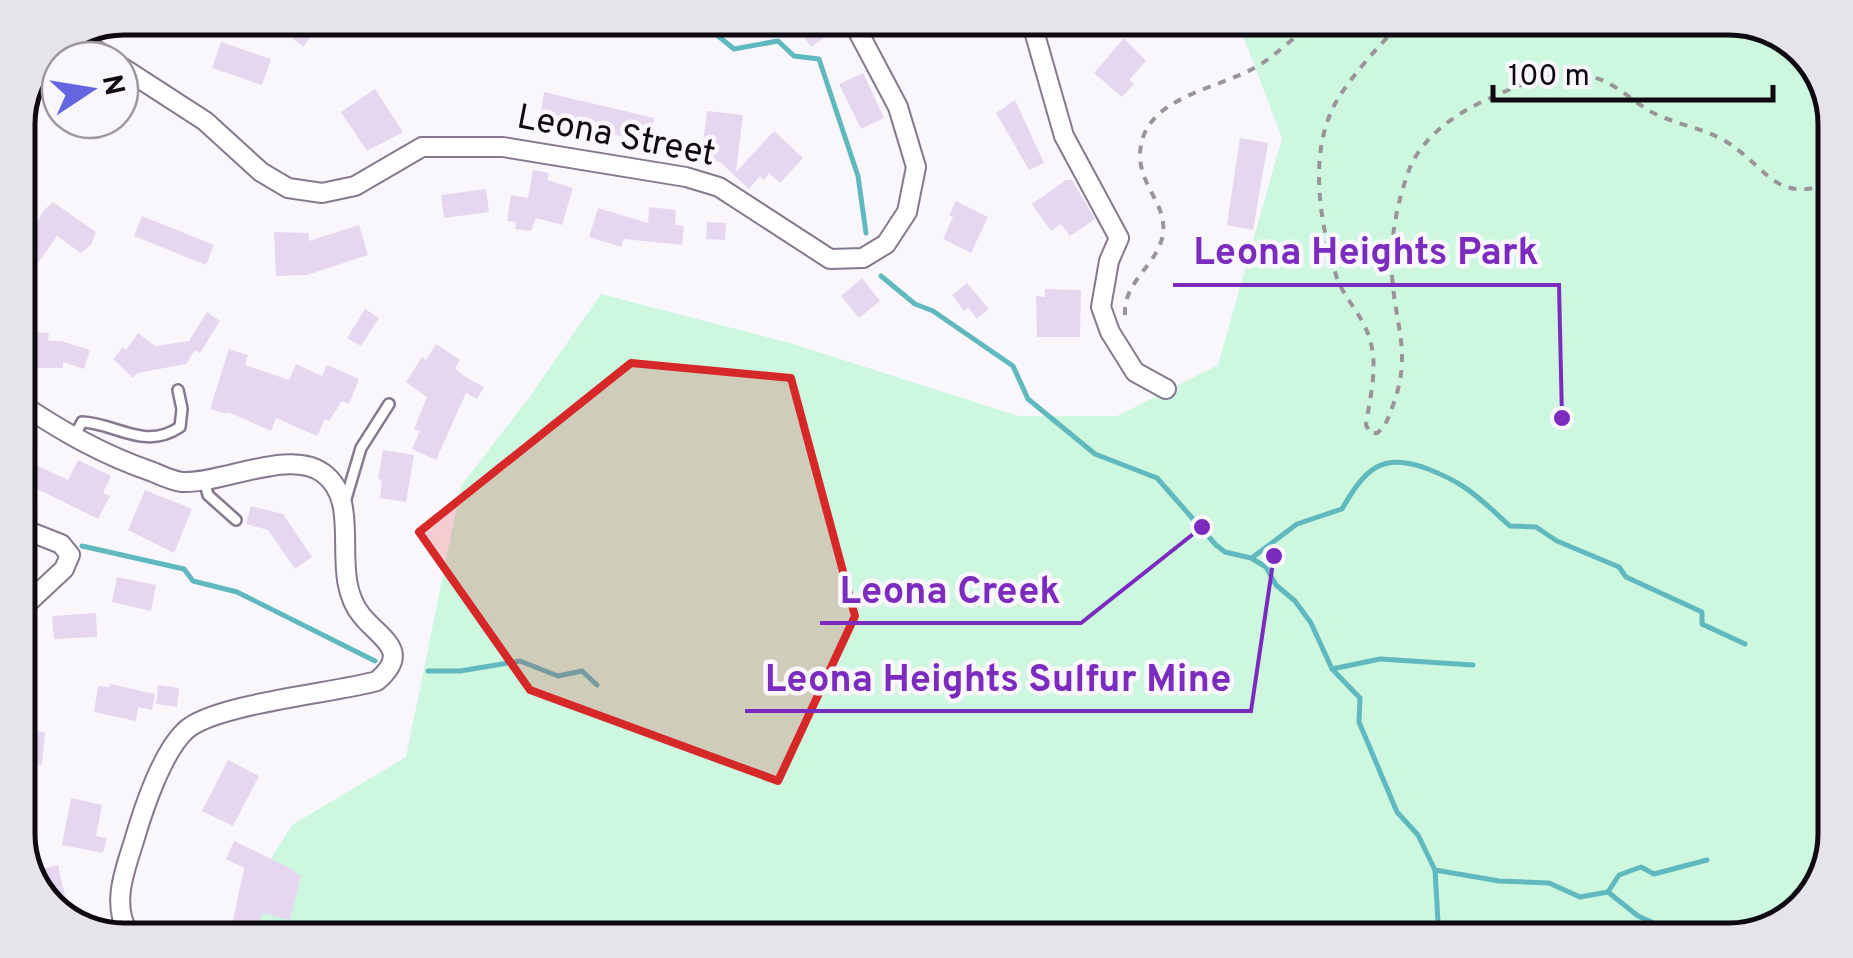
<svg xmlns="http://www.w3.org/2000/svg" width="1853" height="958" font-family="Overpass,sans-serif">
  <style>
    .green { fill: #cdf7df }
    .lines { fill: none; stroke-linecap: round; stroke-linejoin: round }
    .stream { stroke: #60b9bf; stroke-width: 5 }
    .building { fill: #e6d7f0 }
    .service-casing { stroke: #86798f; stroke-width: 14 }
    .minor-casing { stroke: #86798f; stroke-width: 22 }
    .path { stroke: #98949a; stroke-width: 4; stroke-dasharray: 8 8; stroke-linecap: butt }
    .service { stroke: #fff; stroke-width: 9 }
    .minor { stroke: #fff; stroke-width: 18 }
    .marked { fill: #d62828; fill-opacity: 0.2; stroke: #d62828; stroke-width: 8; stroke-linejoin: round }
    .labels { text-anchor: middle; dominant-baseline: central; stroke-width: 9; stroke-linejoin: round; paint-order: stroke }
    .street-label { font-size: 35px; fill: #0f0a12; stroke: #faf7fc }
    .rim { fill: none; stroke: #0f0a12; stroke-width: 5 }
    .leader { fill: none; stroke: #7b2cbf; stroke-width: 4 }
    .callout-dot { fill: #7b2cbf; stroke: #faf7fc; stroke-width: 4 }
    .callout-label { font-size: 38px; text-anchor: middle; font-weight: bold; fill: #7b2cbf; stroke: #faf7fc; stroke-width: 9; stroke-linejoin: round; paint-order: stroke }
  </style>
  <rect width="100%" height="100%" fill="#faf7fc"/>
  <!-- green -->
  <polygon class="green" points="1239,25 1777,29 1818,65 1835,117 1824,882 1783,926 1730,940 226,930 292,825 406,757 461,486 528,399 601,294 790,343 1019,416 1117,416 1218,365 1282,138"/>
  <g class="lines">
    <!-- stream -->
    <g class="stream">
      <polyline points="689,21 712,31 734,49 778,41 794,56 819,59 858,176 866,233"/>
      <polyline points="881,276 915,304 933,311 1013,366 1028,399 1095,454 1157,478 1216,545 1225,552 1251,558 1266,567 1276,585 1295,601 1311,623 1332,669 1360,698 1359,722 1397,812 1418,835 1435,870 1439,939"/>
      <polyline points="82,546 184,569 193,581 237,592 375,661"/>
      <path d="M 1253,557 L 1297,524 L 1342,509 C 1365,469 1382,451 1428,469 C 1467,484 1479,498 1510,526 L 1536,527 L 1557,541 L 1619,567 L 1626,577 L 1702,612 L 1702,624 L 1745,644"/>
      <polyline points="1332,669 1380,659 1473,665"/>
      <polyline points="428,671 460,671 520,661 558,676 582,671 597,685"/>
      <polyline points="1435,870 1499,881 1549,883 1580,897 1608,892 1619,875 1641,867 1654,874 1707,860"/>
      <polyline points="1608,892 1638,916 1685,937"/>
    </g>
  </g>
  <!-- building -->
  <g class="building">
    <polygon points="297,19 344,19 331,36 319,26 303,47 286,33"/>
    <polygon points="794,22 841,22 841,26 811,47"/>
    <polygon points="1124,38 1146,61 1129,80 1134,84 1122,97 1094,73"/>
    <polygon points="221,42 271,59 262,85 212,68"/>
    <polygon points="863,73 884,118 861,129 839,84"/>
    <polygon points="375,89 403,132 367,151 341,112"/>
    <polygon points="544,92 654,118 650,141 586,130 585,138 538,130"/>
    <polygon points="1015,100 1044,163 1029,170 996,113"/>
    <polygon points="707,111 743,115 736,172 774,131 803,158 780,183 769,173 764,180 760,176 749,189 720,162 687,157 689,141 703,143"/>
    <polygon points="1240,138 1268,143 1253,230 1227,225"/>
    <polygon points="533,170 549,173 547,180 573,188 562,225 536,218 531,231 515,229 516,222 507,221 511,195 528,198"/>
    <polygon points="1066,180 1072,180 1095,219 1070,236 1061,224 1051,231 1032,204"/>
    <polygon points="486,189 489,212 444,218 441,195"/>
    <polygon points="956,201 988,217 971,253 943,239 953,217 949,215"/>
    <polygon points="53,202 96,232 91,245 81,253 57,236 36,266 18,253 44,210"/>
    <polygon points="649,207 676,210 675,225 684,226 682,245 624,239 621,247 589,237 598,208 648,223"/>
    <polygon points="142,216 214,245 206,265 134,236"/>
    <polygon points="707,222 726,223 725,240 706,239"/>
    <polygon points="359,225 368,255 307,275 276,276 274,232 309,233 309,241"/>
    <polygon points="862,278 880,301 859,318 841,296"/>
    <polygon points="967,283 989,309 977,319 968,307 964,311 952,295"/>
    <polygon points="1045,289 1081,290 1080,337 1037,337 1036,296 1045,297"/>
    <polygon points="365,309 379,318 361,346 347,338"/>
    <polygon points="207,312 220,321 200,353 195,350 186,364 137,373 133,378 113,359 123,347 126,350 138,333 155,346 189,341"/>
    <polygon points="34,332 49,333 48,341 61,341 90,350 84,369 63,362 63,368 37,368 36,362 30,362"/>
    <polygon points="436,344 460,360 455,368 464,376 484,387 477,399 466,393 436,460 412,449 420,431 414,429 427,397 406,382 422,357 426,360"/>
    <polygon points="229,349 248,355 245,365 289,380 296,364 322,376 327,365 359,379 349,404 342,401 329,421 325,419 317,436 276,418 271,431 228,412 227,414 210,409"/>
    <polygon points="383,450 414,455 406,502 380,498 382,480 378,479"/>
    <polygon points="78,460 111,476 103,493 110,496 98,519 35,488 32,494 18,487 18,462 25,466 27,461 68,480"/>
    <polygon points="145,490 192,509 174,553 128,530"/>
    <polygon points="251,506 283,514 312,557 295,569 268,530 246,524"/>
    <polygon points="117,577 156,585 151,611 112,602"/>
    <polygon points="96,613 97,637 54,639 52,616"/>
    <polygon points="110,684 155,694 152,710 138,707 136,721 94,712 98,686 109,687"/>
    <polygon points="158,685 179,688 177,707 156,704"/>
    <polygon points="18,729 45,732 42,765 18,763"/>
    <polygon points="228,760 259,776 233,826 202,811"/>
    <polygon points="71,798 102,805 96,836 107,838 103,853 62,845"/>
    <polygon points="234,841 288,867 301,876 290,920 262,913 258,930 232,925 244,868 226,859"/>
    <polygon points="58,865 68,910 57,913 50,891 46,892 41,869"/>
  </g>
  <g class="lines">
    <defs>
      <g id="service">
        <path d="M 74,437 L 82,422 C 116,423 144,451 180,427 L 182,409 L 178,390"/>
        <polyline points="211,480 206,487 208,495 236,520"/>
        <polyline points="345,502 361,448 389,404"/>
      </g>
      <g id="minor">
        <polyline points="1032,24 1064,136 1119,238 1109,261 1101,307 1110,332 1135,372 1166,389"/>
        <polyline points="76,37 111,60"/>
        <polyline points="120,66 205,121 261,172 288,188 322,193 355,186 422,147 503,147 686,177 719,187 830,259 863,258 886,244 907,212 916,167 898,107 853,22"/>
        <path d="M 18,402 C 61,431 103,455 153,472 C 162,476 173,481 182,482 C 222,484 290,448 323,473 C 365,504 327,574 362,616 C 381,639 412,651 377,681 C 335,693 212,704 185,731 C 162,753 143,810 134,841 C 125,870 112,902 127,930"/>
        <polyline points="18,527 61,544 70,555 64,569 18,612"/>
      </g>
    </defs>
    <!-- service casing -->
    <use href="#service" class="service-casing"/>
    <!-- minor casing -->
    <use href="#minor" class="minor-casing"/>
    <!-- path -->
    <g class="path">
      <path d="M 1398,26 C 1378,47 1355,72 1339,97 C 1307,148 1319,220 1336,275 C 1341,292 1354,306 1362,321 C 1382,356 1371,389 1366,425 L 1370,433 L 1377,433 C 1386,427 1388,418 1392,408 C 1413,353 1395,328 1392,274 C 1390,238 1397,203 1409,170 C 1422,137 1455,114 1486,100 C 1525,82 1574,60 1615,87 C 1631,97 1643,109 1660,116 C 1683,126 1709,130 1730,144 C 1773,174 1775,202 1834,183"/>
      <path d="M 1125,315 C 1123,281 1158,265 1163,234 C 1167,204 1140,187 1140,155 C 1141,95 1221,90 1261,64 C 1278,53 1293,38 1309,26"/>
    </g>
    <!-- service -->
    <use href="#service" class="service"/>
    <!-- minor -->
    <use href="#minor" class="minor"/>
  </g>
  <!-- marked area -->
  <path class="marked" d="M 631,363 L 791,378 L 855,616 L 778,781 L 530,690 L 419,532 Z"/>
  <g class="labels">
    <!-- street labels -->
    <g class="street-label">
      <text transform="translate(616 137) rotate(11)">Leona Street</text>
    </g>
  </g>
  <!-- crop -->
  <path d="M0 0H1853V958H0ZM124 35H1729A89 89 0 0 1 1818 124V834A89 89 0 0 1 1729 923H124A89 89 0 0 1 35 834V124A89 89 0 0 1 124 35Z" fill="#e7e4e9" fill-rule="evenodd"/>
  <path class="rim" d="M124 35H1729A89 89 0 0 1 1818 124V834A89 89 0 0 1 1729 923H124A89 89 0 0 1 35 834V124A89 89 0 0 1 124 35Z"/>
  <!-- callouts -->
  <path class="leader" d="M1562 418L1559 285H1173M1202 527L1081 623H820M1274 556L1251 711H745"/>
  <g class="callout-dot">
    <circle cx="1562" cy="418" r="10"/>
    <circle cx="1202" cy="527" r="10"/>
    <circle cx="1274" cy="556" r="10"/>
  </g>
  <g class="callout-label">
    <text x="1366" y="264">Leona Heights Park</text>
    <text x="950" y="603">Leona Creek</text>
    <text x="998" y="691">Leona Heights Sulfur Mine</text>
  </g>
  <!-- north arrow -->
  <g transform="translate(90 90) rotate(78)"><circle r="48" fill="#faf7fc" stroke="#9c989e" stroke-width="2.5"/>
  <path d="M0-8L18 38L0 25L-18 38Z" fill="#6566df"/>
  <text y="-15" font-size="28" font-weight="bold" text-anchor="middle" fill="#0f0a12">N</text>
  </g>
  <!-- scale -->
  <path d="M1493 85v15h280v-15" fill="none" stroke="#0f0a12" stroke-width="5"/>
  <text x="1508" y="85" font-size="30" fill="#0f0a12" stroke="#faf7fc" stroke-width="8" paint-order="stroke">100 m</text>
</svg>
